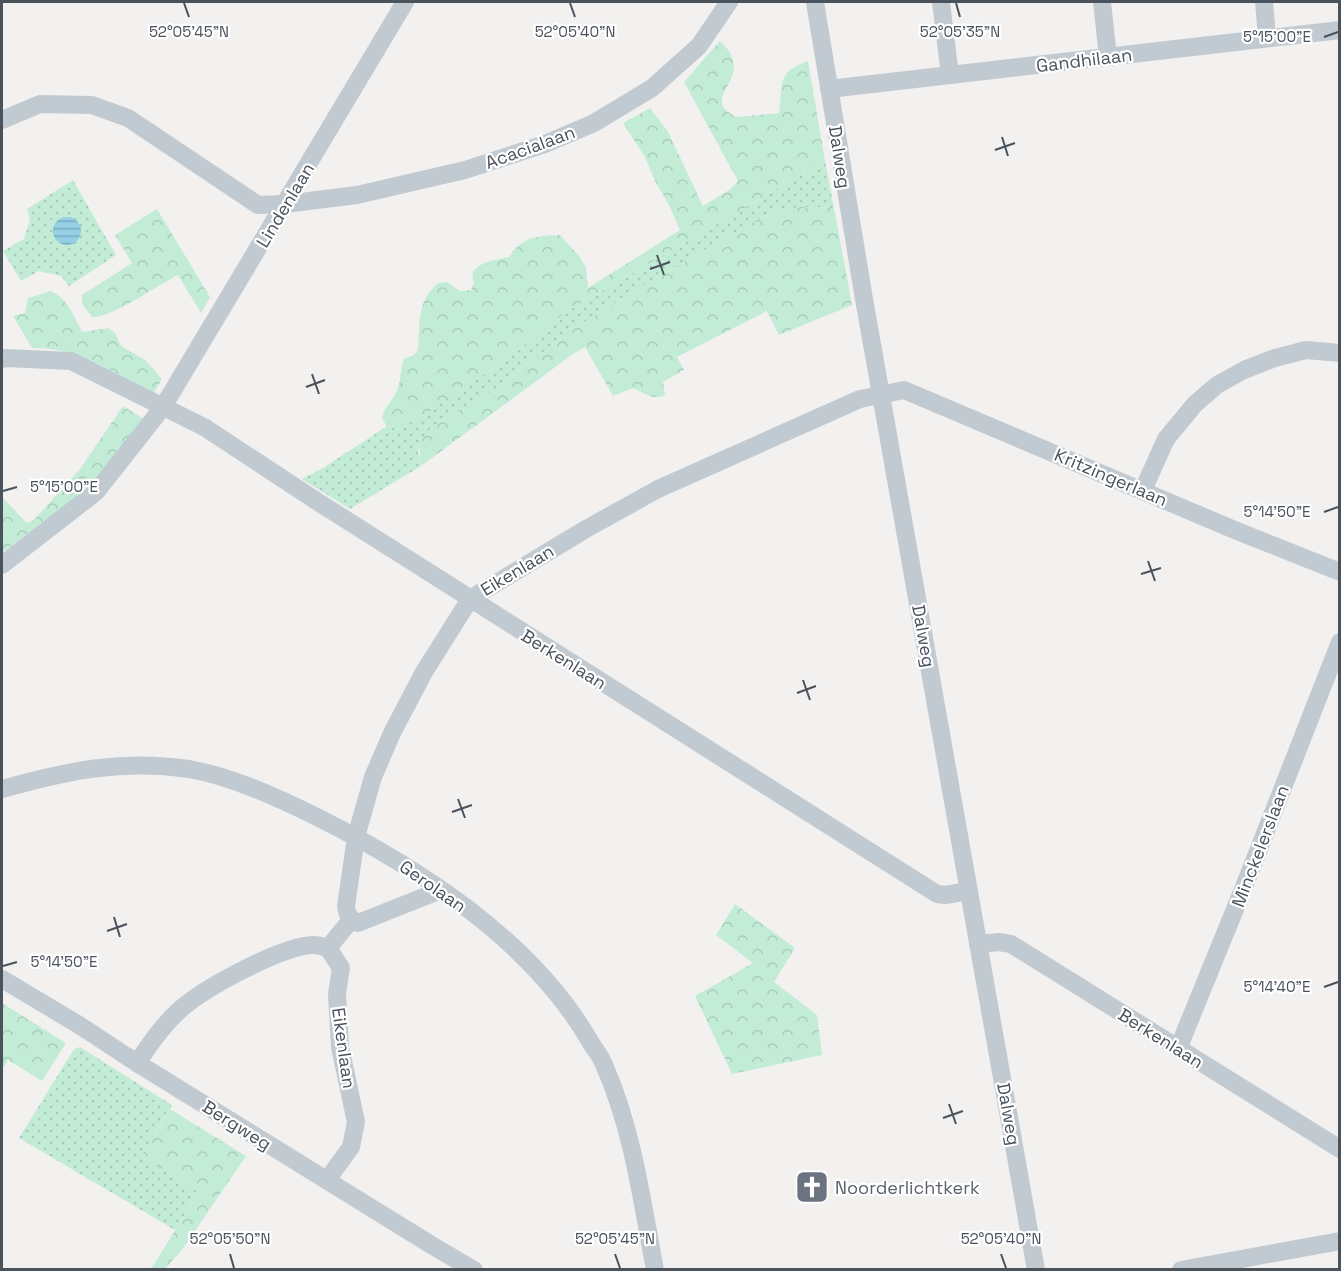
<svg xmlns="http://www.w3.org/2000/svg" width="1341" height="1271" font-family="'Space Grotesk',sans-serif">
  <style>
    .grass { fill: url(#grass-dots) }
    .forest { fill: url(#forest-crowns) }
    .water { fill: url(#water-rules) }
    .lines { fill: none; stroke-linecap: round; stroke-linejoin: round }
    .minor { stroke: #c2cad1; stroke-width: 18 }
    .ticks { fill: none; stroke: #4a525c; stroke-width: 2 }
    .labels { text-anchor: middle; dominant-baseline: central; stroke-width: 4.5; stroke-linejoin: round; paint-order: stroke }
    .street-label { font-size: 18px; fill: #4a525c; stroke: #fff }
    .worship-label { font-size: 18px; fill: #5b616d; stroke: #fff; text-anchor: start }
    .ticks-label { font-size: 15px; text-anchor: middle; fill: #4a525c; stroke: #fff; stroke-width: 4.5; stroke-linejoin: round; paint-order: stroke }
  </style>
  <defs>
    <pattern id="grass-dots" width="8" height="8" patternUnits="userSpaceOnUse" patternTransform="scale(1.5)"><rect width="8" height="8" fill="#c3ecd6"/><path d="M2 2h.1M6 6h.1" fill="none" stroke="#a9ccba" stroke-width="1.8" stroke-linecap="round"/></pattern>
    <pattern id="forest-crowns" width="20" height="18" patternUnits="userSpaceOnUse" patternTransform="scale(1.5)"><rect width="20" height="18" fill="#c3ecd6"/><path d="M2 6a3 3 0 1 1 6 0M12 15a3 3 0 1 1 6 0" fill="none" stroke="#a9ccba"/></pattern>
    <pattern id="water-rules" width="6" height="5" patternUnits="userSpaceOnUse" patternTransform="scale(1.5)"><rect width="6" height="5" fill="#94cfe5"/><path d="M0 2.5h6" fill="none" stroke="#7babbd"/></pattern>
  </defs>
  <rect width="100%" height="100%" fill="#f2f1f0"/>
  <!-- grass -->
  <g class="grass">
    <polygon points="825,161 834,208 801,207 780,210 759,219 668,271 579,325 522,368 507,382 432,427 418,451 421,466 350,509 302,479 323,468 387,426 398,429 502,363 566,312"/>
    <polygon points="73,180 116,255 69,286 61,276 39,271 21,281 3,251 24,239 30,219 27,209"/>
    <polygon points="80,1047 172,1105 141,1156 199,1192 175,1230 19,1138 74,1049"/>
  </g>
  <!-- forest -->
  <g class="forest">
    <path d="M 720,41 C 755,73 712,90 724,108 C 726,111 732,114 736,117 L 779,113 C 783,84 776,72 808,61 L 825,161 L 566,312 L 502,363 L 445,400 L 421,418 L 398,429 L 387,426 L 382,418 C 385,406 394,399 398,388 C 401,379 400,369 404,359 L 414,355 L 418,350 C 420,323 416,303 438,283 L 447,282 L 460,291 L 471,290 L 474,283 C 465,263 496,260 509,257 C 523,236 537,236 560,235 L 580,257 L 586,268 L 588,288 L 680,230 L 669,205 L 655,181 L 645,157 L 623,123 L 650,108 L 668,132 L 703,206 L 729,190 L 738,181 L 684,82 Z"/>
    <path d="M 801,207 L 834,208 L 852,305 L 779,335 L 767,311 L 677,357 L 684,370 L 663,382 L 665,395 C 654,401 644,393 633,388 L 613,396 L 585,347 L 573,354 L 421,466 C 418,449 419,439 432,427 L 507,382 L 522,368 L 579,325 L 668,271 L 759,219 L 780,210 Z"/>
    <path d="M 157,209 L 210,297 L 201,313 L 178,275 C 158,285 112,318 92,317 L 82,304 L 82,295 L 132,263 L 115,235 Z"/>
    <path d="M 51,291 C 69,300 73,315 82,332 L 109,328 L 115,333 L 121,346 L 145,360 L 162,379 L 153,394 C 114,373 78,347 32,348 L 13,316 L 25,313 L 28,298 Z"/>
    <polygon points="123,406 144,419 104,470 79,495 2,553 2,497 27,523 33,521 80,469"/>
    <polygon points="735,904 795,948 774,982 817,1015 822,1055 732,1074 695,996 753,963 716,935"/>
    <polygon points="2,1003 66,1043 42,1081 8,1060 2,1070"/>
    <polygon points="170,1109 246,1156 184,1247 165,1269 151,1269 199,1192 141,1156"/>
  </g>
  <!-- water -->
  <circle class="water" cx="67" cy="231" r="14"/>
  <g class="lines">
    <!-- minor -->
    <g class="minor">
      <polyline points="815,2 864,299 1036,1270"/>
      <polyline points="941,2 950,75"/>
      <polyline points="1102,2 1108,57"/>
      <polyline points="1264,2 1267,38"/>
      <polyline points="829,89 1340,30"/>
      <polyline points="2,120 40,104 92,105 128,118 258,205 285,204 357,195 465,170 545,144 594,123 652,88 699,46 729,2"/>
      <polyline points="2,359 6,358 71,361 204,427 318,502 937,894 945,895 969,891"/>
      <polyline points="1143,490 1166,439 1195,404 1217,385 1244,370 1275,358 1306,350 1340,353"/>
      <polyline points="2,565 96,492 163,407 405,2"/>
      <path d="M 2,789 C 66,771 122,759 189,769 C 233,777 276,797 315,816 C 419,868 532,940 591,1043 C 596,1051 602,1058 605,1067 C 633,1131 642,1202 655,1270"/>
      <path d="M 441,890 L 358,923 C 350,919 347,915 346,906 L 356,837 L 373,777 L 392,733 L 424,672 L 470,599 L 586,529 L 658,489 L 860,399 L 904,390 L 1237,531 L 1340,572"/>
      <polyline points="978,944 999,942 1011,944 1340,1149"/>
      <polyline points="2,979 79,1025 137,1063 433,1246 474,1270"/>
      <polyline points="1178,1049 1244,887 1340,642"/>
      <path d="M 137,1063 C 152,1041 167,1019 188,1003 C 213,984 284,945 314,945 C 319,945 324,947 328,948"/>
      <polyline points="327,1180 351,1147 356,1122 340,1047 337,994 341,968 328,948 351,920"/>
      <polyline points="1181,1270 1340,1241"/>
    </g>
  </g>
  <!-- ticks -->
  <path class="ticks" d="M 184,3 L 189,17M 570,3 L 575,17M 956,3 L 960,17M 1324,37 L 1338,32M 1002,137 L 1008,156M 995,150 L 1015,143M 657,255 L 664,275M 650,269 L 670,262M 312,374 L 319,394M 306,387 L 325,380M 3,491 L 17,487M 1324,512 L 1338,507M 1148,561 L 1155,581M 1141,574 L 1161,568M 803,680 L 810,700M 797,693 L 816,686M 458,799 L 465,818M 452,812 L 472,805M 114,917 L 120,937M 107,931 L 127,924M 3,966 L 17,962M 1324,987 L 1338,982M 949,1104 L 956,1124M 943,1118 L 963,1111M 230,1254 L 234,1268M 615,1254 L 620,1268M 1001,1254 L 1006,1268"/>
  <!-- icons -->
  <defs>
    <symbol id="church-square" viewBox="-11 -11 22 22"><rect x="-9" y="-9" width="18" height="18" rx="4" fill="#6b7280" stroke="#fff"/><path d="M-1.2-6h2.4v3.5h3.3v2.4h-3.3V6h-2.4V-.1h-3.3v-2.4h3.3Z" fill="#fff"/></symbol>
  </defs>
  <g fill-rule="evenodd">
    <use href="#church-square" x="793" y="1168" width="38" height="38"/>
  </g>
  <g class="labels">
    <!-- street labels -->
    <g class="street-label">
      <text transform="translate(1084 60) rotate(-7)">Gandhilaan</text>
      <text transform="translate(530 147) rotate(-20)">Acacialaan</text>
      <text transform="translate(840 157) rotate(81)">Dalweg</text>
      <text transform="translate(285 205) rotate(-59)">Lindenlaan</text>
      <text transform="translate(1111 477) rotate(23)">Kritzingerlaan</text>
      <text transform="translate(517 570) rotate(-31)">Eikenlaan</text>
      <text transform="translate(924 636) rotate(80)">Dalweg</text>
      <text transform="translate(564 659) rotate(32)">Berkenlaan</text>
      <text transform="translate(1260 846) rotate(-69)">Minckelerslaan</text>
      <text transform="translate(433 886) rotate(35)">Gerolaan</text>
      <text transform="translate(1161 1038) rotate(32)">Berkenlaan</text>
      <text transform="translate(344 1048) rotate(82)">Eikenlaan</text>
      <text transform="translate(1009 1114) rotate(80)">Dalweg</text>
      <text transform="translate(237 1125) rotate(32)">Bergweg</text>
    </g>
    <!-- worship labels -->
    <g class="worship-label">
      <text x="835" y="1187">Noorderlichtkerk</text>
    </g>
  </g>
  <g class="ticks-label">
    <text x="189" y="37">52°05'45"N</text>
    <text x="575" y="37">52°05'40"N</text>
    <text x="960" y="37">52°05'35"N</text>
    <text x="1277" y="42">5°15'00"E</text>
    <text x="64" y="492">5°15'00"E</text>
    <text x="1277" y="517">5°14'50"E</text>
    <text x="64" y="967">5°14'50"E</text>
    <text x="1277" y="992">5°14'40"E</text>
    <text x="230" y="1244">52°05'50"N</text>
    <text x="615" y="1244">52°05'45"N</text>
    <text x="1001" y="1244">52°05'40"N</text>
  </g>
  <!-- border -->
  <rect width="1341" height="1271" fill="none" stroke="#4a525c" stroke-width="6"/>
</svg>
